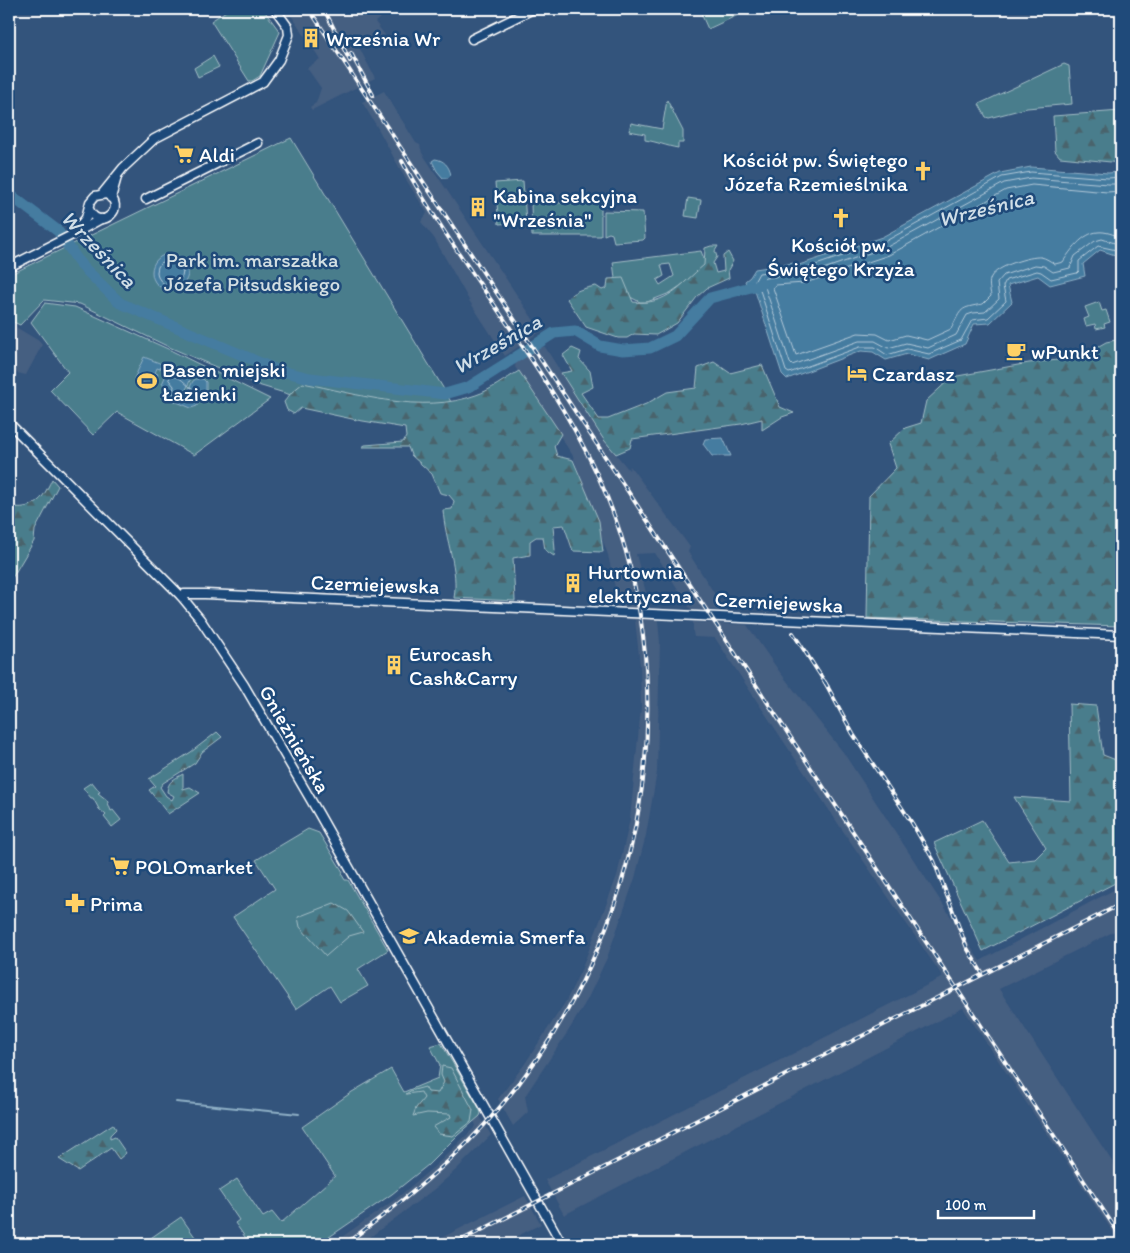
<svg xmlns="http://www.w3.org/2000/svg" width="1130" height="1253" font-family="Itim,sans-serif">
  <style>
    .built { fill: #455e81 }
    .green { fill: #497d8c; stroke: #a4bec6; fill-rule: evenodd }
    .forest { fill: url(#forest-firs); stroke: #a4bec6 }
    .water { fill: #447ba0; stroke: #8fb0c6 }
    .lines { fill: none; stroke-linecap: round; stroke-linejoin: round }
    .shore { stroke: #b4cad9; stroke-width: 1 }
    .stream { stroke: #8fb0c6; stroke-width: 2 }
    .river { stroke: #447ba0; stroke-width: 11 }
    .tertiary-casing { stroke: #fff; stroke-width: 11 }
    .tertiary { stroke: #1f4a7a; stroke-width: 8 }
    .rail-casing { stroke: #fff; stroke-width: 4 }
    .rail { stroke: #1f4a7a; stroke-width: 2; stroke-dasharray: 5.5; stroke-linecap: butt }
    .labels { text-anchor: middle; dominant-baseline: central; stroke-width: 5; stroke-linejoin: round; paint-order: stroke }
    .poi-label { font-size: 21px; fill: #fff; stroke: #1f4a7a; text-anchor: start }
    .park-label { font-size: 21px; fill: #d2dee2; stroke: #1f4a7a }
    .street-label { font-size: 21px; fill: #fff; stroke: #1f4a7a }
    .water-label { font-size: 22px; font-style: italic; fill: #d0dee7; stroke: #1f4a7a }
  </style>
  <defs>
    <pattern id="forest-firs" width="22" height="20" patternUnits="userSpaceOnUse" patternTransform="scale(1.25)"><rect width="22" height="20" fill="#497d8c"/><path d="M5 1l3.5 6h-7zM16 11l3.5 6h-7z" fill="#4a646c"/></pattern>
  </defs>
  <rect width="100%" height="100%" fill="#33547c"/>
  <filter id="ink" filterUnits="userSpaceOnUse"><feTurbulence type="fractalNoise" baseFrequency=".02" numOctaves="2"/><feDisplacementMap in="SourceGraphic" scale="10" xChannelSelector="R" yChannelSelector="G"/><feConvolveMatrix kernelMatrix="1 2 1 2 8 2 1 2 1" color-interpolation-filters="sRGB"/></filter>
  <g filter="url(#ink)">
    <!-- built -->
    <g class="built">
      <polygon points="287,9 390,9 390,10 375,22 385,35 359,47 375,78 312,110 310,107 316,103 321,88 307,68 320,59"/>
      <polygon points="384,91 416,143 420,145 422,153 541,331 505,356 470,302 434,238 421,222 427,213 405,178 376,125 362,102"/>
      <polygon points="9,323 39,341 42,345 26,375 9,371"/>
      <polygon points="541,346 545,347 604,440 629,470 630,466 690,547 688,552 725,610 691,610 655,553 636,554 650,608 658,621 660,642 657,772 646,835 635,878 607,958 587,1000 569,1030 525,1096 528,1112 513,1126 498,1099 524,1065 566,1001 582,968 617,876 630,819 641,707 640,665 635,620 629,619 628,606 619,606 608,555 573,456 515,367 516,360"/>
      <polygon points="693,622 747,625 779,671 843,752 980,961 1121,886 1121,928 999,989 1121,1175 1121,1244 963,1008 564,1215 545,1180 943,977 841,828 715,638 694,637 693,632"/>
      <polygon points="471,1113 478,1113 491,1135 457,1169 437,1187 361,1244 332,1244 397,1198 437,1164 476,1126"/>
      <polygon points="525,1196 541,1224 502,1244 429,1244"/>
    </g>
    <!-- green -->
    <g class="green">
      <polygon points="229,9 263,9 280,32 260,76 252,81 249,81 211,21"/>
      <polygon points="699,9 738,9 740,14 708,29"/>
      <polygon points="213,56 219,67 198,77 194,68"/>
      <polygon points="1064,64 1069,66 1072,104 1027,108 989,118 986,117 979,104"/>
      <path d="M 667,100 L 683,131 L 683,143 L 678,143 L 678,148 C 666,146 658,142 645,140 L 645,134 L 629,131 L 631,123 L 662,129 Z"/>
      <polygon points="291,138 445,391 457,413 301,398 258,385 169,347 80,304 44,300 20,325 9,320 9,275"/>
      <polygon points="523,181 526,222 499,224 495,183"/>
      <polygon points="688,198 701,200 698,218 685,216"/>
      <polygon points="531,203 601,203 601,236 532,236"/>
      <polygon points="604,211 643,212 645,238 643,240 614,242 612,234 609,233 604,235"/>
      <path d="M 701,251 L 706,264 L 683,284 L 670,293 L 647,302 L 640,302 L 632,298 L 621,287 L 615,278 L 613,262 ZM 670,264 L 674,276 L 660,285 L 657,280 L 664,276 L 661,265 Z"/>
      <polygon points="1099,302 1102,311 1106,310 1110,322 1104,324 1105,327 1096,329 1095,324 1086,326 1084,319 1089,317 1085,307"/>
      <polygon points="45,303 75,307 168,349 270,399 194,455 117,412 93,435 50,390 68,372 31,322"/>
      <polygon points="92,782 100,792 98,793 107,800 111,811 113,810 121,820 112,827 104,817 106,815 99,809 93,798 91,798 83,788"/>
      <polygon points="308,829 319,833 343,872 342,875 345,880 348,880 388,950 358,969 368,986 340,1002 330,986 296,1009 233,917 275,889 256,860"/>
      <polygon points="441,1043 479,1108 481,1113 480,1116 458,1135 428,1165 392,1194 319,1244 250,1244 235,1223 239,1220 219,1191 237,1179 263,1217 272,1212 281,1223 335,1176 302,1127 352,1092 391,1069 404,1092 438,1078 440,1065 430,1046"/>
      <polygon points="181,1217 200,1244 147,1244 145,1242"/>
    </g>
    <!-- forest -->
    <g class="forest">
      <polygon points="1121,111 1121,163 1060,157 1055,151 1053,116"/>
      <path d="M 711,246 L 718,246 L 715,251 L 717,257 L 713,263 L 716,273 L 724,271 L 723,256 L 728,252 L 733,261 L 728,270 L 729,278 L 707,288 L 697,297 L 677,323 L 656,335 L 634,334 L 627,338 L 618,338 L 586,327 L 567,299 C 574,290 585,288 596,286 L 602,290 L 607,288 L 608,279 L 623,278 L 633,302 C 667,306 681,284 704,265 L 705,248 Z"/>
      <polygon points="1121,339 1121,626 867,618 869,496 896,468 888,444 905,428 921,423 926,401 952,377 1029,363 1078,358 1106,342"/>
      <polygon points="572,348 581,352 579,359 590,371 593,387 581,393 599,419 608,419 646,404 667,392 696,388 698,368 714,362 730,373 762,365 780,407 794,413 782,417 762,430 762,419 741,424 632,439 630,448 616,454 604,440 561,373 572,371 563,355"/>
      <path d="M 519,371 L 561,434 L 554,446 L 557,456 L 573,460 L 599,521 L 603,552 L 573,551 L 564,525 L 553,526 L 555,550 L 554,556 L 545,550 L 543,537 L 536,537 L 530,541 L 530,555 L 513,558 L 515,601 L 454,598 C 459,569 445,540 443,510 L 452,509 L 454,501 L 449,495 L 440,493 L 432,474 L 411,455 L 408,447 L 362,447 L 365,445 L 403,442 L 406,437 L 405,428 L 357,420 L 301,408 L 294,414 L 287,410 L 284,402 L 292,392 L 303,383 C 357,394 422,415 476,395 C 491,390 505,379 519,371 Z"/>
      <path d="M 52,479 L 58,486 L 35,530 L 34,541 L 9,583 L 9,504 C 18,511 35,506 42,497 C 46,492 49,485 52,479 Z"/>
      <polygon points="1069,704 1096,706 1103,755 1121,762 1121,880 983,951 934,843 982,820 1009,862 1035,859 1046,848 1014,797 1071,801"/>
      <path d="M 217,732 L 222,737 L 202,752 L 195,763 L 163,783 L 160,787 L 166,796 L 172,800 L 174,796 L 167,792 C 168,781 174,779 183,774 L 183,789 L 190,787 L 200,793 L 168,814 L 149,790 L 155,786 L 149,779 L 191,752 Z"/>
      <polygon points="334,903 348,911 363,932 349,936 326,956 300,927 298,917"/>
      <polygon points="442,1066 451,1068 473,1110 471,1122 453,1136 439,1134 433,1127 451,1117 450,1114 427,1113 413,1116 416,1108 424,1098 421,1092 406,1094 410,1091 425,1087 428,1092 438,1093 444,1082 441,1075"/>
      <polygon points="113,1124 116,1129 110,1135 110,1139 115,1137 126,1153 119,1159 111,1148 78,1171 59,1159"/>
    </g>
    <!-- water -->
    <g class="water">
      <path d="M 435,159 C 444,160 449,166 451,175 L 448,178 L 443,178 L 437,171 L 432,161 Z"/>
      <polygon points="1031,167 1108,173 1121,172 1121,257 1100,250 1083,264 1085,276 1050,285 1038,276 1008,285 1012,302 990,323 974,324 965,344 929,360 907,354 886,360 873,352 861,351 787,379 782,374 754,288 748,289 745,281 750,277 755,269 794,263 799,265 882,237 1000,173"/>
      <circle cx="170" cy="272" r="18"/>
      <polygon points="144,357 162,364 160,369 157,368 155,373 158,374 154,382 150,386 134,379"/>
      <path d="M 169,368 L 191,378 L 185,392 L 187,393 L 193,381 L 196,379 L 203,379 L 206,382 L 206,390 C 202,395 198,395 193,393 L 192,394 L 198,399 L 197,406 L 191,408 L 165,397 L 170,387 L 162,384 Z"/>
      <polygon points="723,438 731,456 712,456 703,444 705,439"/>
    </g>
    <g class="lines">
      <!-- shore -->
      <g class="shore">
        <polyline points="1121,177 1108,178 1031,172 1002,177 884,242 801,270 792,269 759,273 754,282 759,287 786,371 789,373 860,347 875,347 887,355 907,349 929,354 961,340 972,320 988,318 1006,301 1003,286 1006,280 1037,271 1041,272 1051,279 1077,273 1079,271 1079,261 1098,246 1121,251"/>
        <polyline points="1121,184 1108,184 1031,178 1004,183 887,247 803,276 791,275 765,278 763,281 790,363 792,365 859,341 875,341 888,348 906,343 928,348 956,335 967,315 973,313 985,312 999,299 997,283 1004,275 1035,265 1044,266 1053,272 1070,268 1075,256 1095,241 1102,239 1121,245"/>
        <path d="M 1121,191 L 1107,192 L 1032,185 L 1006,190 L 889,255 L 805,283 L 775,285 L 773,288 L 796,355 L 858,333 L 877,334 L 889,340 L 906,335 L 927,340 L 951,329 C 962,308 959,308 983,304 L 991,296 C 990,289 988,283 991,277 C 997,266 1030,256 1041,257 C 1046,258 1050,261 1055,264 L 1063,262 C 1070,251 1083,233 1098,232 C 1106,231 1114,235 1121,237"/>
        <circle cx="170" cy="272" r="13"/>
        <path d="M 171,376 C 182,376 184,384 192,388 L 189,401 L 173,395 L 174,386 L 169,380 Z"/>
      </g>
      <!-- stream -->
      <polyline class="stream" points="176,1102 299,1114"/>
      <!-- river -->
      <polyline class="river" points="9,194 58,231 81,265 120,303 277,370 310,378 412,390 445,394 469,387 554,333 575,331 600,346 623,350 650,348 675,336 710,298 762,284"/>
      <defs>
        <g id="tertiary">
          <polyline points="472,39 533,9"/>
          <polyline points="102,194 123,168 154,139 263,82 279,60 289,35 288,27 275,9"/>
          <polyline points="111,198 117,177"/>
          <polyline points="146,199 258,143"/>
          <path d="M 72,235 L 86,218 L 90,202 L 95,196 L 106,194 C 130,206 99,234 89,209"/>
          <polyline points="9,267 72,235 101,219"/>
          <polyline points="9,423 181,596 200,619 244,685 319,814 562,1244"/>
          <polyline points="181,596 184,594 205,594 1121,635"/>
        </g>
      </defs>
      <!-- tertiary casing -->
      <use href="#tertiary" class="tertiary-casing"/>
      <!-- tertiary -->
      <use href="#tertiary" class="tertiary"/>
      <defs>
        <g id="rail">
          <polyline points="309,9 1121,1237"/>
          <polyline points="324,9 350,61"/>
          <polyline points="351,53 373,95"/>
          <polyline points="793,633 828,687"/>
          <polyline points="825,682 853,734 912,823 934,861 960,930 967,948 982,973"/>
          <path d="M 345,1244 C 401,1203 456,1160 500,1107 C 646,935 693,684 598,476 C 546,363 461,270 402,161"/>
          <polyline points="454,1244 1121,904"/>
        </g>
      </defs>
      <!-- rail casing -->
      <use href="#rail" class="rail-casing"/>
      <!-- rail -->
      <use href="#rail" class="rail"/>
    </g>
  </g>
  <!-- icons -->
  <defs>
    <symbol id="building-bare" viewBox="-9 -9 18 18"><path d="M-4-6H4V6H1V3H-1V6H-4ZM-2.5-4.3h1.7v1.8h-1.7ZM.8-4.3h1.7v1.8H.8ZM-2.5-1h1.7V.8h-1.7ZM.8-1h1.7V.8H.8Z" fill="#ffd166" stroke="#1f4a7a" stroke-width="2.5" paint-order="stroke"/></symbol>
    <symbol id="supermarket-bare" viewBox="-9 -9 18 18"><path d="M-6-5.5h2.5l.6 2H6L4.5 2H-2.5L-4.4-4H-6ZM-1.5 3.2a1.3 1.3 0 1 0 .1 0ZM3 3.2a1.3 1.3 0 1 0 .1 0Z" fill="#ffd166" stroke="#1f4a7a" stroke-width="2.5" paint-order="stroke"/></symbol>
    <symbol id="church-bare" viewBox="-9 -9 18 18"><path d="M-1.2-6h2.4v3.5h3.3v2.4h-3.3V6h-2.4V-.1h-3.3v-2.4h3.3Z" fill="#ffd166" stroke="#1f4a7a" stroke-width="2.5" paint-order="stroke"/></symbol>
    <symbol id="cafe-bare" viewBox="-9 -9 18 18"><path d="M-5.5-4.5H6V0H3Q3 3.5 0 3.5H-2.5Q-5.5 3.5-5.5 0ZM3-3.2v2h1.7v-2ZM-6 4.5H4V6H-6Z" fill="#ffd166" stroke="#1f4a7a" stroke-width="2.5" paint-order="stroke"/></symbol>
    <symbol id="hotel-bare" viewBox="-9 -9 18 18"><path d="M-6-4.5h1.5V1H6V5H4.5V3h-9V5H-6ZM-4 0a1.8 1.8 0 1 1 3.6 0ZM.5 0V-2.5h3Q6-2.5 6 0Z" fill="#ffd166" stroke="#1f4a7a" stroke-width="2.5" paint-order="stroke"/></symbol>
    <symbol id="stadium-bare" viewBox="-9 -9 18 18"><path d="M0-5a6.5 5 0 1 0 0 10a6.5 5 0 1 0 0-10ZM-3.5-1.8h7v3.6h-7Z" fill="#ffd166" stroke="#1f4a7a" stroke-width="2.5" paint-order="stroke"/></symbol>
    <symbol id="pharmacy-bare" viewBox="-9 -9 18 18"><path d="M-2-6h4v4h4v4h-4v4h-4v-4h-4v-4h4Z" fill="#ffd166" stroke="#1f4a7a" stroke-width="2.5" paint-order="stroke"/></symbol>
    <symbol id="school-bare" viewBox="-9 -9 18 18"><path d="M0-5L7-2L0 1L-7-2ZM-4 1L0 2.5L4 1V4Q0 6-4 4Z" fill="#ffd166" stroke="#1f4a7a" stroke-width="2.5" paint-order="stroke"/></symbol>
  </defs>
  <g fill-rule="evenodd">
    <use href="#building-bare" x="297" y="24" width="28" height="28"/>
    <use href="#supermarket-bare" x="170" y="140" width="28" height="28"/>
    <use href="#church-bare" x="909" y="157" width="28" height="28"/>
    <use href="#building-bare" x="464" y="193" width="28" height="28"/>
    <use href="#church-bare" x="827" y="204" width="28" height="28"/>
    <use href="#cafe-bare" x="1002" y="337" width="28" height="28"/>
    <use href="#hotel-bare" x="843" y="359" width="28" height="28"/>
    <use href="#stadium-bare" x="133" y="367" width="28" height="28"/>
    <use href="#building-bare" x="559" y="569" width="28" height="28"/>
    <use href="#building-bare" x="380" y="651" width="28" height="28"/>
    <use href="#supermarket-bare" x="106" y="852" width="28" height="28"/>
    <use href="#pharmacy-bare" x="61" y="889" width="28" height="28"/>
    <use href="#school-bare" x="395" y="922" width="28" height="28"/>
  </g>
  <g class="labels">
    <!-- poi labels -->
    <g class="poi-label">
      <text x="326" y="38">Września Wr</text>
      <text x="199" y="154">Aldi</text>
      <text x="908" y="159" text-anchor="end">Kościół pw. Świętego<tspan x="908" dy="24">Józefa Rzemieślnika</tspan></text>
      <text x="493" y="195">Kabina sekcyjna<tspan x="493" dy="24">"Września"</tspan></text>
      <text x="841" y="244" text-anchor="middle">Kościół pw.<tspan x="841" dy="24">Świętego Krzyża</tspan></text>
      <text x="1031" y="351">wPunkt</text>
      <text x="162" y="369">Basen miejski<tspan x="162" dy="24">Łazienki</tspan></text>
      <text x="872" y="373">Czardasz</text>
      <text x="588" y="571">Hurtownia<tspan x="588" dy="24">elektryczna</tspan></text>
      <text x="409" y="653">Eurocash<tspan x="409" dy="24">Cash&amp;Carry</tspan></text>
      <text x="135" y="866">POLOmarket</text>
      <text x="90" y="903">Prima</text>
      <text x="424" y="936">Akademia Smerfa</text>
    </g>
    <!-- park labels -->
    <g class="park-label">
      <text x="252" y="259">Park im. marszałka<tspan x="252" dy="24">Józefa Piłsudskiego</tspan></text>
    </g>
    <!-- street labels -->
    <g class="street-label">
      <text transform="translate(375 584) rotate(2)">Czerniejewska</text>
      <text transform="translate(779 602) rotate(3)">Czerniejewska</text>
      <text transform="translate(295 739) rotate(60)">Gnieźnieńska</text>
    </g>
    <!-- water labels -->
    <g class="water-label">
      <text transform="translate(986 208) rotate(-14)">Wrześnica</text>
      <text transform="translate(99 249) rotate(46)">Wrześnica</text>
      <text transform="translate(497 344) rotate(-30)">Wrześnica</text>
    </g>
  </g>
  <!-- margin -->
  <rect width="1130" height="1253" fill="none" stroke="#1f4a7a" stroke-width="30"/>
  <rect x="15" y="15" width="1100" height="1223" fill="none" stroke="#fff" stroke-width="2" filter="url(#ink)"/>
  <!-- scale -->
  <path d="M938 1210v8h96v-8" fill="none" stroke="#ffffff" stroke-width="2.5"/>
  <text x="945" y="1210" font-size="15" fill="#ffffff" stroke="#1f4a7a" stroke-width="4" paint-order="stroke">100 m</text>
</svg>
